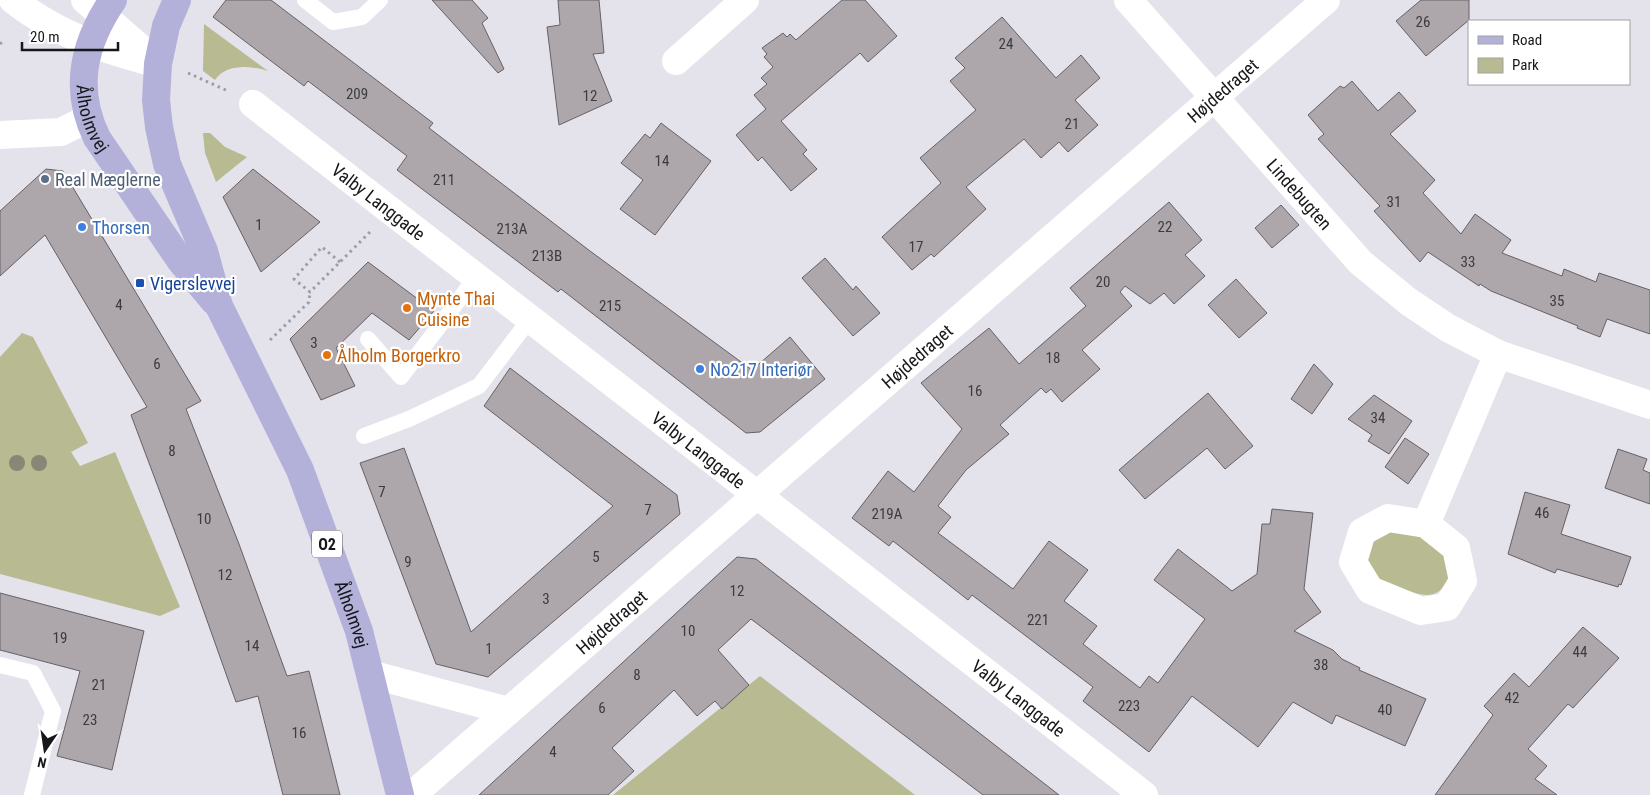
<svg xmlns="http://www.w3.org/2000/svg" width="1650" height="795" font-family="'Roboto Condensed',sans-serif">
  <style>
    .green { fill: #b8ba91 }
    .building { fill: #ada6ab; stroke: #676166 }
    .lines { fill: none; stroke-linecap: round; stroke-linejoin: round }
    .path { stroke: #9e9da4; stroke-width: 3; stroke-dasharray: 2.5 4; stroke-linecap: butt }
    .lane { stroke: #fff; stroke-width: 16 }
    .street { stroke: #fff; stroke-width: 28 }
    .secondary { stroke: #fff; stroke-width: 28 }
    .primary { stroke: #b3b1da; stroke-width: 28 }
    .tree { fill: #868775 }
    .service-dot { fill: #5c6f8a; stroke: #fff; stroke-width: 2 }
    .shop-dot { fill: #3f7fe0; stroke: #fff; stroke-width: 2 }
    .transit-dot { fill: #1a4fb4; stroke: #fff; stroke-width: 2 }
    .food-dot { fill: #e8710a; stroke: #fff; stroke-width: 2 }
    .labels { text-anchor: middle; dominant-baseline: central; stroke-width: 4.5; stroke-linejoin: round; paint-order: stroke }
    .number-label { font-size: 15px; fill: #3c3b3e }
    .shield { fill: #fff; stroke: #5d5d5f; stroke-width: 1 }
    .shield-label { font-size: 16px; font-weight: bold; fill: #17171a }
    .street-label { font-size: 18px; fill: #17171a; stroke: #fff }
    .service-label { font-size: 18px; fill: #4e5e75; stroke: #fff; text-anchor: start }
    .shop-label { font-size: 18px; fill: #366cbe; stroke: #fff; text-anchor: start }
    .transit-label { font-size: 18px; fill: #164399; stroke: #fff; text-anchor: start }
    .food-label { font-size: 18px; fill: #c56008; stroke: #fff; text-anchor: start }
  </style>
  <rect width="100%" height="100%" fill="#e4e3ec"/>
  <!-- green -->
  <g class="green">
    <path d="M 204,24 L 268,71 C 251,66 227,63 215,80 L 203,71 Z"/>
    <polygon points="203,133 210,133 225,147 247,157 216,182 205,153"/>
    <polygon points="22,333 33,337 88,443 71,452 80,466 115,452 180,607 160,616 0,574 0,357"/>
    <path d="M 1385,531 L 1421,536 L 1443,552 L 1449,576 C 1439,604 1419,595 1398,587 C 1390,584 1379,582 1374,574 C 1370,570 1368,562 1366,556 L 1372,538 Z"/>
    <polygon points="760,676 915,795 613,795"/>
  </g>
  <!-- building -->
  <g class="building">
    <polygon points="226,0 271,0 433,123 429,128 590,251 752,370 790,337 825,379 760,432 746,433 561,289 558,292 397,170 407,156 308,81 304,86 213,17"/>
    <polygon points="432,0 472,0 488,18 482,23 504,69 498,73"/>
    <polygon points="558,0 599,0 604,53 593,54 612,101 559,125 547,27 560,25"/>
    <polygon points="842,0 865,0 897,36 868,62 860,53 781,121 807,150 803,154 817,169 791,191 762,157 758,161 736,135 766,109 754,95 767,84 761,78 773,67 764,57 767,54 762,48 783,33 787,37 790,34 796,40"/>
    <polygon points="1421,0 1469,0 1469,20 1426,56 1396,21"/>
    <polygon points="1002,17 1056,78 1081,55 1100,78 1075,100 1098,125 1068,152 1059,142 1041,158 1024,139 966,187 986,209 934,257 931,254 912,270 882,237 941,183 920,158 976,110 950,81 965,68 955,58"/>
    <polygon points="1352,81 1378,111 1399,92 1416,111 1390,134 1435,180 1423,193 1461,234 1475,214 1511,240 1502,253 1562,276 1564,269 1596,282 1599,273 1650,290 1650,334 1607,319 1600,337 1577,328 1578,326 1491,291 1480,284 1479,286 1428,252 1420,262 1374,211 1380,206 1318,139 1324,134 1308,115 1340,86 1344,88"/>
    <polygon points="661,123 711,161 655,235 620,209 643,180 621,163 645,134 650,138"/>
    <polygon points="46,169 63,171 201,401 186,409 239,544 287,676 309,671 340,795 283,795 258,696 236,702 187,564 131,415 147,407 45,235 0,276 0,211"/>
    <polygon points="253,169 320,222 261,272 223,197"/>
    <polygon points="1169,202 1202,240 1185,255 1205,276 1174,304 1164,293 1150,304 1125,286 1120,292 1132,306 1082,350 1100,369 1062,402 1051,389 1046,393 1041,388 1000,425 1009,434 966,470 938,506 951,517 938,533 1013,589 1049,541 1088,570 1064,601 1097,626 1083,644 1140,688 1149,676 1158,683 1205,619 1154,580 1178,549 1232,591 1257,574 1262,524 1270,524 1272,509 1313,513 1304,589 1321,612 1294,631 1333,650 1342,659 1360,668 1359,670 1426,699 1405,746 1336,715 1332,724 1293,702 1258,747 1192,696 1149,752 1083,701 1093,687 972,595 968,600 893,541 889,546 852,518 888,471 914,492 962,429 921,383 989,328 1019,364 1086,306 1070,288"/>
    <polygon points="1281,205 1299,225 1272,248 1255,228"/>
    <polygon points="825,258 853,290 856,286 880,313 853,336 802,278"/>
    <polygon points="368,262 434,311 409,340 372,313 336,348 355,386 321,400 290,339"/>
    <polygon points="1236,279 1267,313 1239,338 1208,305"/>
    <polygon points="1314,364 1333,384 1312,414 1291,399"/>
    <polygon points="510,368 677,495 680,514 488,677 436,664 360,463 404,448 471,632 613,506 484,406"/>
    <polygon points="1208,393 1253,446 1225,469 1207,448 1145,499 1119,470"/>
    <polygon points="1374,395 1412,421 1389,454 1368,441 1372,435 1348,419"/>
    <polygon points="1405,438 1429,454 1408,484 1385,467"/>
    <polygon points="1618,449 1647,459 1643,470 1650,473 1650,504 1605,488"/>
    <polygon points="1525,492 1570,505 1561,534 1631,557 1621,585 1619,584 1618,587 1557,569 1555,573 1508,554"/>
    <polygon points="737,557 756,559 1059,795 983,795 751,619 718,650 749,685 722,709 715,701 697,716 674,690 612,748 634,771 608,795 479,795"/>
    <polygon points="0,593 144,631 112,770 57,756 80,671 0,650"/>
    <polygon points="1583,627 1619,658 1573,708 1568,704 1528,749 1547,766 1535,779 1557,795 1435,795 1493,715 1484,706 1514,673 1529,687"/>
  </g>
  <g class="lines">
    <!-- path -->
    <g class="path">
      <polyline points="0,44 2,42"/>
      <polyline points="188,73 228,91"/>
      <polyline points="340,262 322,247 294,279 310,292 370,232"/>
      <polyline points="270,340 309,302 310,292"/>
    </g>
    <!-- lane -->
    <g class="lane">
      <polyline points="305,0 333,22 362,17 380,0"/>
      <polyline points="368,339 401,377 476,277"/>
      <polyline points="364,436 409,419 479,386 530,319"/>
      <polyline points="0,665 33,673 53,711 32,795"/>
    </g>
    <!-- street -->
    <g class="street">
      <path id="s1" d="M 1128,0 L 1361,263 L 1409,302 L 1448,328 L 1498,354 L 1650,405"/>
      <polyline points="676,61 745,0"/>
      <path id="s2" d="M 253,104 L 1144,795"/>
      <polyline points="0,135 61,132 87,119"/>
      <polyline points="1426,524 1388,518 1362,532 1353,562 1370,590 1421,611 1447,607 1463,581 1456,548 1426,524 1498,354"/>
      <polyline points="370,674 508,711"/>
      <path id="s3" d="M 412,795 L 1326,0"/>
    </g>
    <!-- secondary -->
    <g class="secondary">
      <path d="M 13,0 C 59,36 102,49 158,64"/>
      <polyline points="85,0 153,59"/>
    </g>
    <!-- primary -->
    <g class="primary">
      <path id="s4" d="M 113,0 C 83,44 73,89 97,138 L 180,260 L 214,301"/>
      <path id="s5" d="M 177,0 L 166,26 L 158,64 L 156,100 L 159,127 L 167,164 L 204,251 L 219,306 L 300,470 L 359,631 L 400,795"/>
    </g>
  </g>
  <!-- trees -->
  <g class="tree">
    <circle cx="17" cy="463" r="8"/>
    <circle cx="39" cy="463" r="8"/>
  </g>
  <!-- markers -->
  <circle class="service-dot" cx="45" cy="179" r="5"/>
  <g class="shop-dot">
    <circle cx="82" cy="227" r="5"/>
    <circle cx="700" cy="369" r="5"/>
  </g>
  <rect class="transit-dot" x="135" y="278" width="10" height="10" rx="2.5"/>
  <g class="food-dot">
    <circle cx="407" cy="308" r="5"/>
    <circle cx="327" cy="355" r="5"/>
  </g>
  <g class="labels">
    <!-- number labels -->
    <g class="number-label">
      <text x="1423" y="22">26</text>
      <text x="1006" y="44">24</text>
      <text x="357" y="94">209</text>
      <text x="590" y="96">12</text>
      <text x="1072" y="124">21</text>
      <text x="662" y="161">14</text>
      <text x="444" y="180">211</text>
      <text x="1394" y="202">31</text>
      <text x="259" y="225">1</text>
      <text x="1165" y="227">22</text>
      <text x="512" y="229">213A</text>
      <text x="916" y="247">17</text>
      <text x="547" y="256">213B</text>
      <text x="1468" y="262">33</text>
      <text x="1103" y="282">20</text>
      <text x="1557" y="301">35</text>
      <text x="119" y="305">4</text>
      <text x="610" y="306">215</text>
      <text x="314" y="343">3</text>
      <text x="1053" y="358">18</text>
      <text x="157" y="364">6</text>
      <text x="975" y="391">16</text>
      <text x="1378" y="418">34</text>
      <text x="172" y="451">8</text>
      <text x="382" y="492">7</text>
      <text x="648" y="510">7</text>
      <text x="1542" y="513">46</text>
      <text x="887" y="514">219A</text>
      <text x="204" y="519">10</text>
      <text x="596" y="557">5</text>
      <text x="408" y="562">9</text>
      <text x="225" y="575">12</text>
      <text x="737" y="591">12</text>
      <text x="546" y="599">3</text>
      <text x="1038" y="620">221</text>
      <text x="688" y="631">10</text>
      <text x="60" y="638">19</text>
      <text x="252" y="646">14</text>
      <text x="489" y="649">1</text>
      <text x="1580" y="652">44</text>
      <text x="1321" y="665">38</text>
      <text x="637" y="675">8</text>
      <text x="99" y="685">21</text>
      <text x="1512" y="698">42</text>
      <text x="1129" y="706">223</text>
      <text x="602" y="708">6</text>
      <text x="1385" y="710">40</text>
      <text x="90" y="720">23</text>
      <text x="299" y="733">16</text>
      <text x="553" y="752">4</text>
    </g>
    <!-- shield labels -->
    <rect class="shield" x="312" y="530.5" width="30" height="27" rx="4"/>
    <g class="shield-label">
      <text x="327" y="544">O2</text>
    </g>
    <!-- street labels -->
    <g class="street-label">
      <text stroke="none"><textPath href="#s3" startOffset="1074">Højdedraget</textPath></text>
      <text stroke="none"><textPath href="#s4" startOffset="126">Ålholmvej</textPath></text>
      <text stroke="none"><textPath href="#s1" startOffset="259">Lindebugten</textPath></text>
      <text stroke="none"><textPath href="#s2" startOffset="159">Valby Langgade</textPath></text>
      <text stroke="none"><textPath href="#s3" startOffset="669">Højdedraget</textPath></text>
      <text stroke="none"><textPath href="#s2" startOffset="564">Valby Langgade</textPath></text>
      <text stroke="none"><textPath href="#s5" startOffset="656">Ålholmvej</textPath></text>
      <text stroke="none"><textPath href="#s3" startOffset="264">Højdedraget</textPath></text>
      <text stroke="none"><textPath href="#s2" startOffset="969">Valby Langgade</textPath></text>
    </g>
    <!-- service labels -->
    <g class="service-label">
      <text x="55" y="179">Real Mæglerne</text>
    </g>
    <!-- shop labels -->
    <g class="shop-label">
      <text x="92" y="227">Thorsen</text>
      <text x="710" y="369">No217 Interiør</text>
    </g>
    <!-- transit labels -->
    <g class="transit-label">
      <text x="150" y="283">Vigerslevvej</text>
    </g>
    <!-- food labels -->
    <g class="food-label">
      <text x="417" y="298">Mynte Thai<tspan x="417" dy="21">Cuisine</tspan></text>
      <text x="337" y="355">Ålholm Borgerkro</text>
    </g>
  </g>
  <!-- legend -->
  <rect x="1468" y="20" width="162" height="65" fill="#ffffff" stroke="#a2a2a3"/>
  <rect x="1478" y="36" width="25" height="8" fill="#b3b1da" stroke="#a2a2a3"/>
  <text x="1512" y="45" font-size="15" fill="#17171a">Road</text>
  <rect x="1478" y="58" width="25" height="15" fill="#b8ba91" stroke="#a2a2a3"/>
  <text x="1512" y="70" font-size="15" fill="#17171a">Park</text>
  <!-- north arrow -->
  <g transform="translate(45 750) rotate(193)" stroke="#ffffff" stroke-width="4" paint-order="stroke">
  <path d="M0-4L9 19L0 12L-9 19Z" fill="#17171a"/>
  <text y="-8" font-size="14" font-weight="bold" text-anchor="middle" fill="#17171a">N</text>
  </g>
  <!-- scale -->
  <path d="M22 42v8h96v-8" fill="none" stroke="#17171a" stroke-width="2.5"/>
  <text x="30" y="42" font-size="15" fill="#17171a" stroke="#ffffff" stroke-width="4" paint-order="stroke">20 m</text>
</svg>
